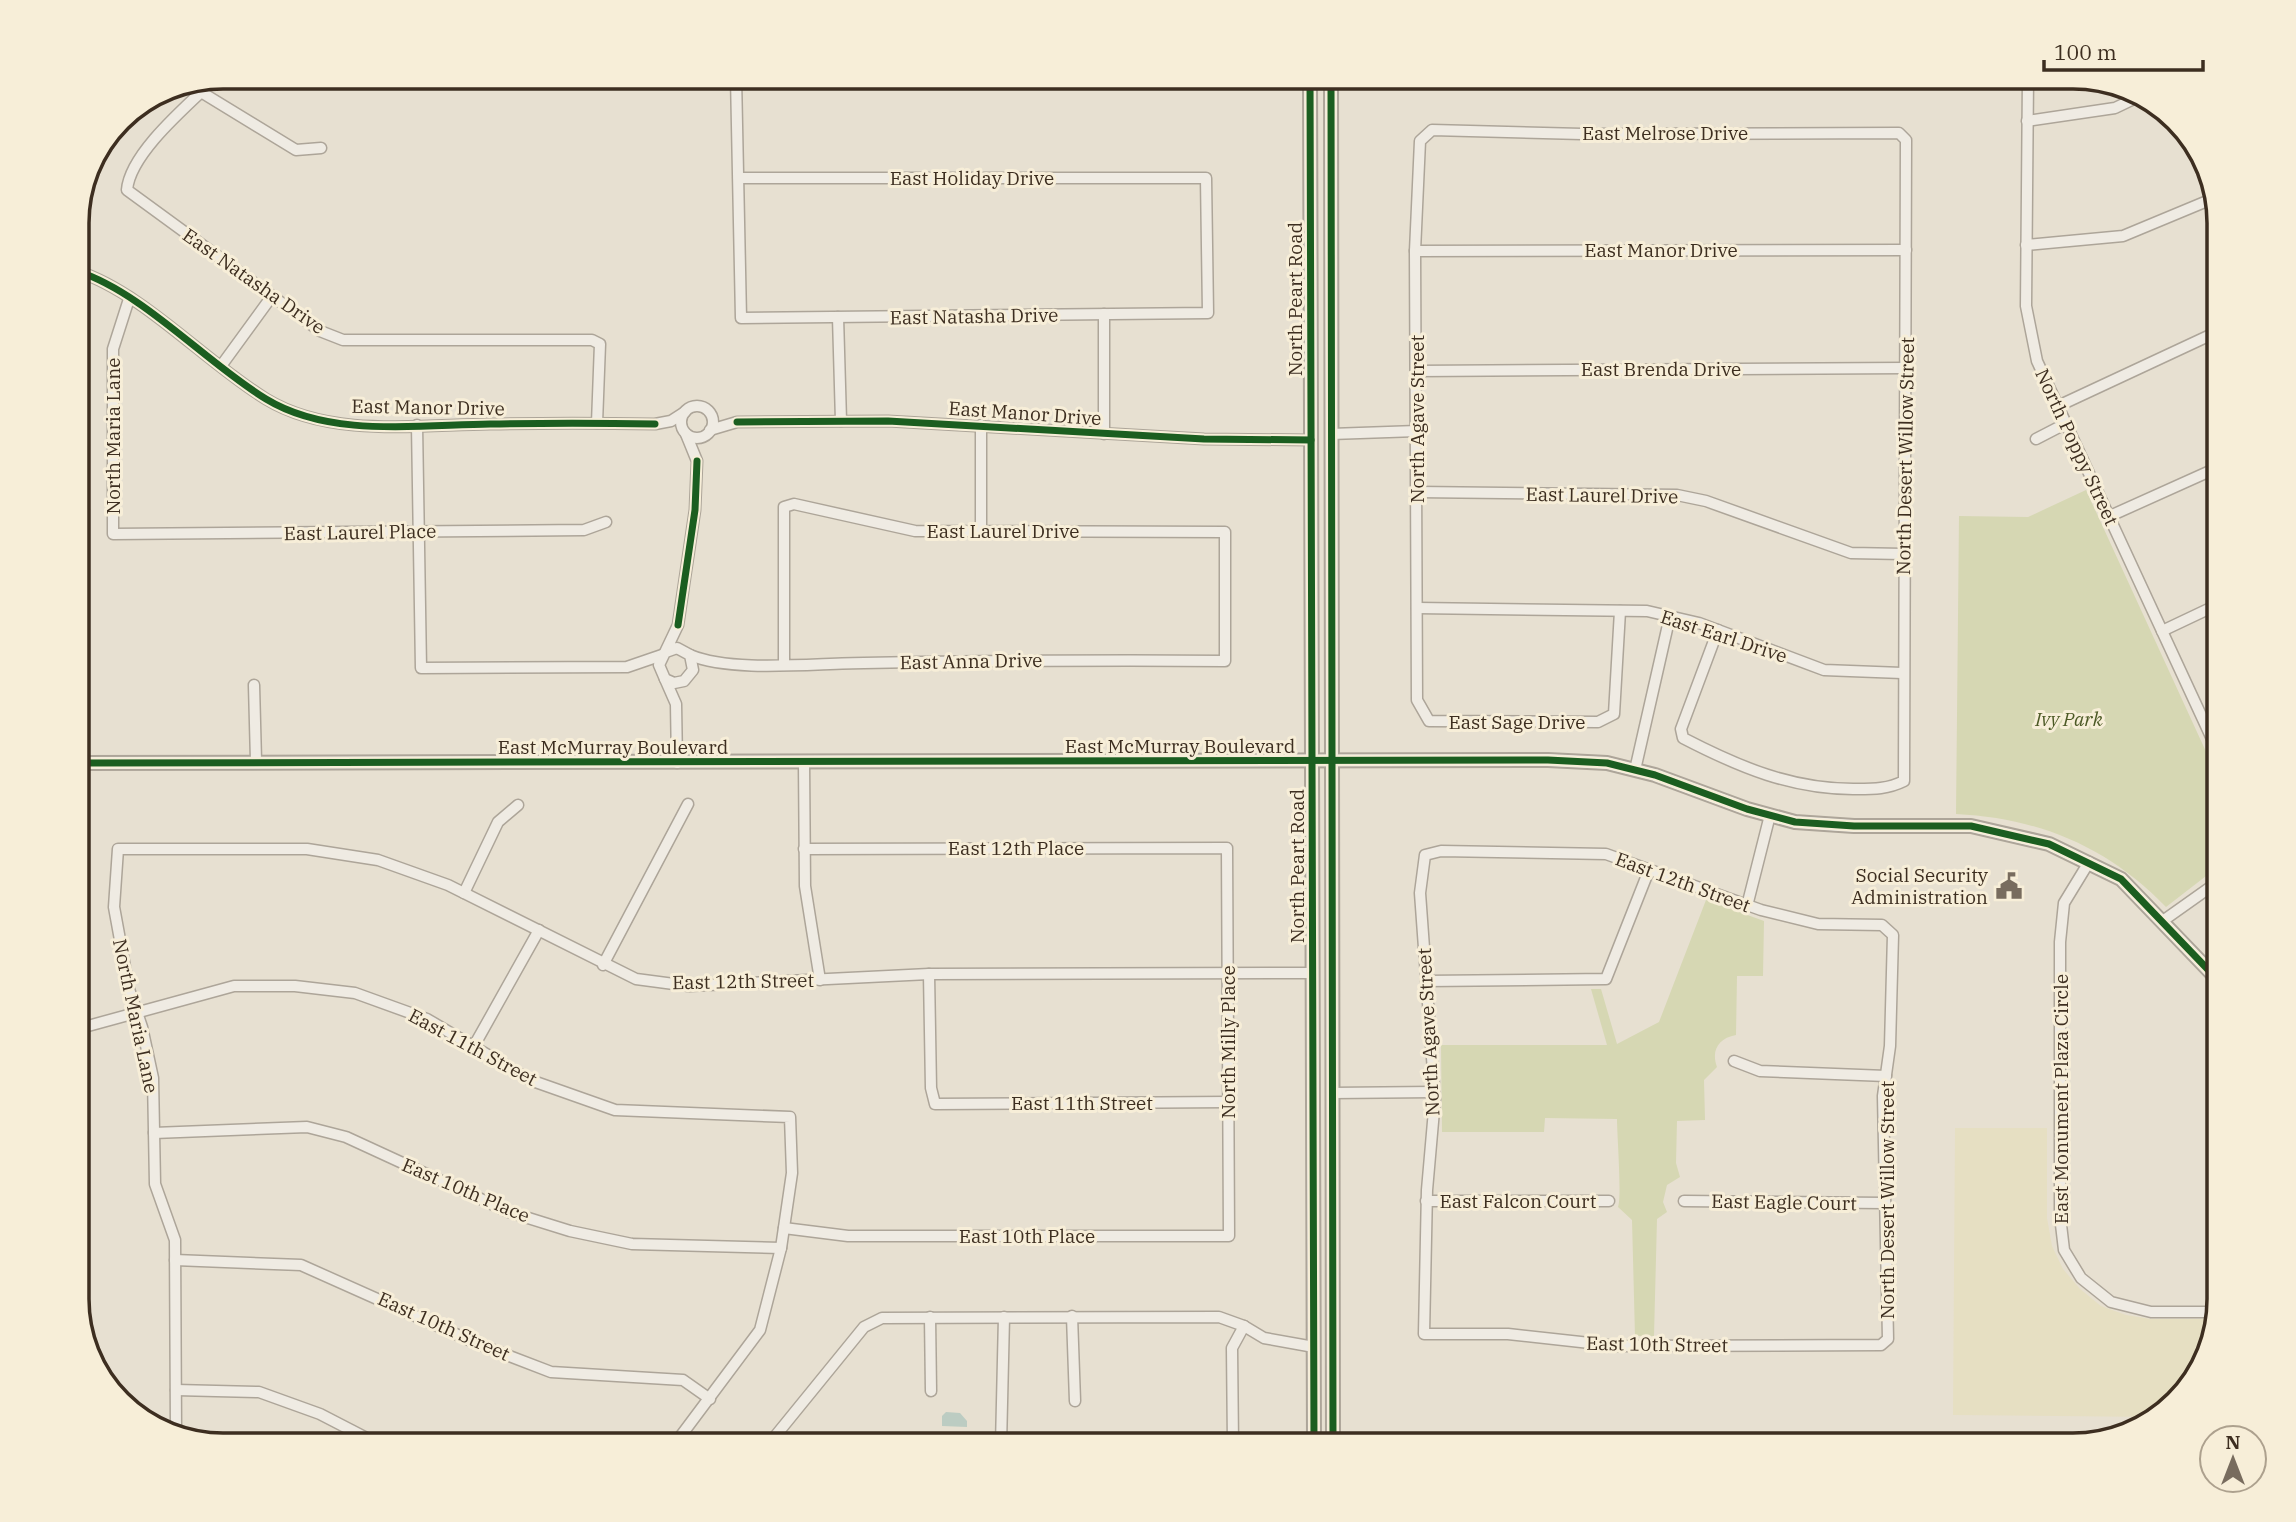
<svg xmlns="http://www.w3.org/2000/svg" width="2296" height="1522" font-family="'IBM Plex Serif',serif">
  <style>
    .farmland { fill: #e6dfc2 }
    .green { fill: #d6d7b3 }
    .water { fill: #bcccc2 }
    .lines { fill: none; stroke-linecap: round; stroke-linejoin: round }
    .minor-casing { stroke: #ada599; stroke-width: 13 }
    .tertiary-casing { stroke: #ada599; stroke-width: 16 }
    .minor { stroke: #efebe3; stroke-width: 10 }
    .tertiary { stroke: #efebe3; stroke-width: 12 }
    .cycleway-casing { stroke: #f7eed8; stroke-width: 11 }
    .cycleway { stroke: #1b5e20; stroke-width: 7 }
    .labels { text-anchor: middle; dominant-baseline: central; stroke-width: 6; stroke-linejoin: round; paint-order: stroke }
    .street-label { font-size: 19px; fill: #3d2e20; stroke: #f7eed8 }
    .park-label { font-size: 19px; font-style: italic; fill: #4d5a26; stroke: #f7eed8 }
    .poi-label { font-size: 19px; fill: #3d2e20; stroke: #f7eed8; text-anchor: end }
    .rim { fill: none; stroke: #3d2e20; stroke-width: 3.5 }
  </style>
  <rect width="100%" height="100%" fill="#e7e0d1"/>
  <!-- farmland -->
  <polygon class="farmland" points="1955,1128 2047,1128 2047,1218 2052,1246 2063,1269 2080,1289 2101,1306 2126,1315 2151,1319 2213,1319 2195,1380 2154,1417 1953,1415"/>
  <!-- green -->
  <g class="green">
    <path d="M 2086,490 L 2219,780 L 2219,866 L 2166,907 C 2108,847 2039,818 1956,814 L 1959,516 L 2028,517 Z"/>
    <path d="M 1706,900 L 1764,921 L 1763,976 L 1737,976 L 1736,1035 C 1718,1038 1711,1051 1717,1067 L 1704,1080 L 1705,1120 L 1677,1121 L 1676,1163 L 1680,1177 L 1667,1185 L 1663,1202 L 1667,1212 L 1657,1219 L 1654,1336 L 1635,1336 L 1632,1220 L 1618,1207 C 1622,1197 1617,1135 1617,1119 L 1545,1118 L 1544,1132 L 1442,1132 L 1441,1045 L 1607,1045 L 1591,989 L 1601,989 L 1617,1044 L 1659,1022 Z"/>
  </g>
  <!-- water -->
  <polygon class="water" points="946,1412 960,1413 967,1421 967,1427 942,1426 942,1416"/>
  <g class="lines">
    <defs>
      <g id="minor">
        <polyline points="736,77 741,318 1208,313 1206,178 738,178"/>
        <polyline points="2028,77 2026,306 2037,361 2219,754"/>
        <path d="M 215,79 C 188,105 130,153 127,190 L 320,331 L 343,340 L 592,340 L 600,344 L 597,423"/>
        <polyline points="201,92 296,150 321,148"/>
        <polyline points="2027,121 2115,108 2138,97"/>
        <polyline points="2026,245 2123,236 2212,199"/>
        <polyline points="1415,251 1906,250"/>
        <path d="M 77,271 C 144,293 205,362 266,399 C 330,438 418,425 490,424 C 545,423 600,423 655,424 L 671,421 L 685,412"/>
        <polyline points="129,299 113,349 113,534 584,530 606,522"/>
        <polyline points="1104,314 1104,434"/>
        <polyline points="838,317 841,421"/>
        <polyline points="221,366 272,296"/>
        <polyline points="1417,371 1906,368"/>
        <circle cx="697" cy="422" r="16"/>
        <polyline points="2056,407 2219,331"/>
        <polyline points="417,425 421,668 627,667 662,655"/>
        <polyline points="981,425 981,531"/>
        <polyline points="710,430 737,422 888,421 1204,439 1311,440"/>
        <polyline points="1331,434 1417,431"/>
        <polyline points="2036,439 2065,424"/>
        <polyline points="1417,492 1677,495 1706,501 1851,553 1903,554"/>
        <polyline points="2110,516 2219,467"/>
        <polyline points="1417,608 1647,611 1699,623 1824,670 1902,673"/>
        <path d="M 1620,611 L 1614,714 L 1598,722 L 1429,721 L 1417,700 L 1415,251 L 1420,141 L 1432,130 L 1582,134 L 1899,133 L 1906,140 L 1904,781 C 1888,789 1874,789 1857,789 C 1793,790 1739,767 1683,738 L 1681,729 L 1718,630"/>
        <polyline points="2162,631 2219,604"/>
        <polyline points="666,652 677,648 690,655 693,670 684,681 674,683 665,679 659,665 678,625 695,510 697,461 686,434"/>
        <path d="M 690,655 C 733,673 815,663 864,663 C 984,661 1104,660 1225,661 L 1225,532 L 915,531 L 794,504 L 784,507 L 784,664"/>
        <polyline points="665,679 676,704 677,763"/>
        <polyline points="254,685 256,761"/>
        <polyline points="804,762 805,886 820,980"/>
        <polyline points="1635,770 1670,616"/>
        <polygon points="1441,851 1606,854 1761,910 1818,924 1882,925 1893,935 1890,1046 1883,1096 1888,1339 1881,1345 1617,1346 1508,1334 1424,1334 1427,1190 1435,1099 1420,893 1425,855"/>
        <polyline points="2089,862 2064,903 2060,942 2060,1216 2064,1250 2081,1278 2111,1302 2151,1312 2215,1312"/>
        <polyline points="464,893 498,822 518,805"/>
        <polyline points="1747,906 1770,815"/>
        <polyline points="2164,920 2219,881"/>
        <polyline points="603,965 688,804"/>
        <polyline points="929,974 931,1088 935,1104 1229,1102"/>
        <polyline points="1426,981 1606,979 1649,870"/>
        <polyline points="77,1029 234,986 295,986 355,993 427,1019 530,1080 615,1110 790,1117 792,1173 781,1248 760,1330 674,1445"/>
        <polyline points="474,1046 539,930"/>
        <polyline points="1734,1061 1760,1071 1886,1076"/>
        <polyline points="1332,1093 1434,1092"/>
        <polyline points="154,1133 307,1127 346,1137 509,1212 570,1231 632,1244 781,1248"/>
        <polyline points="1426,1201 1609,1201"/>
        <polyline points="1684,1201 1885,1203"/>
        <polyline points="784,1228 848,1236 1229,1236 1227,848 804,849"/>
        <polyline points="175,1260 301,1265 478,1344 551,1372 683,1380 710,1399"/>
        <polyline points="1072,1316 1075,1401"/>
        <polyline points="930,1317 931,1391"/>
        <polyline points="176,1390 259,1392 320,1414 380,1445"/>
        <polyline points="176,1431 175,1240 155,1184 153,1078 142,1027 129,989 114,907 118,849 307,849 378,860 448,885 636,979 689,986 929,974 1312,973"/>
        <polyline points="346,1445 352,1431"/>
        <polyline points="768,1445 864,1327 882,1318 1219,1317 1244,1326 1264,1338 1314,1347"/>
        <polyline points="1001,1445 1004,1317"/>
        <polyline points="1233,1445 1232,1348 1244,1326"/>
      </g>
      <g id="tertiary">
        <polyline points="1310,77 1314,1445"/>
        <polyline points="1331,77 1333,1445"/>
        <polyline points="77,763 1548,760 1607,763 1655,775 1747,809 1795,822 1854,826 1971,826 2049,844 2121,879 2219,981"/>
      </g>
    </defs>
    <!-- minor casing -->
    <use href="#minor" class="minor-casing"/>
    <!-- tertiary casing -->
    <use href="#tertiary" class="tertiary-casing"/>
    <!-- minor -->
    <use href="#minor" class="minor"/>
    <!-- tertiary -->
    <use href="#tertiary" class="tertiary"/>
    <defs>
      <g id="cycleway">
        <polyline points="1310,77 1314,1445"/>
        <polyline points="1331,77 1333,1445"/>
        <path d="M 77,271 C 144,293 205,362 266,399 C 330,438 418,425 490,424 C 545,423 600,423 655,424"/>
        <polyline points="737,422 888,421 1204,439 1311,440"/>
        <polyline points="678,625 695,510 697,461"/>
        <polyline points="77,763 1548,760 1607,763 1655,775 1747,809 1795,822 1854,826 1971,826 2049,844 2121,879 2219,981"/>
      </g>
    </defs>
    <!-- cycleway casing -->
    <use href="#cycleway" class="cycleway-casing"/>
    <!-- cycleway -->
    <use href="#cycleway" class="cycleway"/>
  </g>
  <!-- icons -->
  <defs>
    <symbol id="civic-bare" viewBox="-9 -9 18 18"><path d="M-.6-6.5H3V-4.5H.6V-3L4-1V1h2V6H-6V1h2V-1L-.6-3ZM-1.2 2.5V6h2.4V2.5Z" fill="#786c5e" stroke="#f7eed8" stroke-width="2.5" paint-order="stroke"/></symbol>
  </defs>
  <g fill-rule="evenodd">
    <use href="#civic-bare" x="1990" y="867" width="38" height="38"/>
  </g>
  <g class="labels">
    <!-- street labels -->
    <g class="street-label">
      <text x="1665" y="133">East Melrose Drive</text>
      <text x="972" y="178">East Holiday Drive</text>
      <text x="1661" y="250">East Manor Drive</text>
      <text transform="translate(254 281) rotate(35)">East Natasha Drive</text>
      <text transform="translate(1295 299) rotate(-90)">North Peart Road</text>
      <text transform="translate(974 316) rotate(-1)">East Natasha Drive</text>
      <text x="1661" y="369">East Brenda Drive</text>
      <text transform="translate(428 407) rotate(1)">East Manor Drive</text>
      <text transform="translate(1025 413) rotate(4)">East Manor Drive</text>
      <text transform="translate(1417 419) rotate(-90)">North Agave Street</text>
      <text transform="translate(113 436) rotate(-90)">North Maria Lane</text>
      <text transform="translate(2077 447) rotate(65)">North Poppy Street</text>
      <text transform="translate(1905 456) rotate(-89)">North Desert Willow Street</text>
      <text transform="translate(1602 495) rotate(1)">East Laurel Drive</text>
      <text x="1003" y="531">East Laurel Drive</text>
      <text transform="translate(360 532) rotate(-1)">East Laurel Place</text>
      <text transform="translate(1724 636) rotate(18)">East Earl Drive</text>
      <text transform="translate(971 661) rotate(-1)">East Anna Drive</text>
      <text x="1517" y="722">East Sage Drive</text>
      <text x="1180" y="746">East McMurray Boulevard</text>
      <text x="613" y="747">East McMurray Boulevard</text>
      <text x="1016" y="848">East 12th Place</text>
      <text transform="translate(1297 866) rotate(-90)">North Peart Road</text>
      <text transform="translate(1683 882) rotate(20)">East 12th Street</text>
      <text transform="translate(743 981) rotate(-1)">East 12th Street</text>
      <text transform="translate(136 1016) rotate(78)">North Maria Lane</text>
      <text transform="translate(1428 1032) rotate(-93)">North Agave Street</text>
      <text transform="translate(1228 1042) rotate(-90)">North Milly Place</text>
      <text transform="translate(473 1047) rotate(28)">East 11th Street</text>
      <text transform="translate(2061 1099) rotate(-90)">East Monument Plaza Circle</text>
      <text x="1082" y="1103">East 11th Street</text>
      <text transform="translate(466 1190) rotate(23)">East 10th Place</text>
      <text transform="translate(1887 1200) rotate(-90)">North Desert Willow Street</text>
      <text x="1518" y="1201">East Falcon Court</text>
      <text transform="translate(1784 1202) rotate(1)">East Eagle Court</text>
      <text x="1027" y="1236">East 10th Place</text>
      <text transform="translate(444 1326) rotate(24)">East 10th Street</text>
      <text transform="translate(1657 1344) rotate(1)">East 10th Street</text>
    </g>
    <!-- park labels -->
    <g class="park-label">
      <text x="2069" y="719">Ivy Park</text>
    </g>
    <!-- poi labels -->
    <g class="poi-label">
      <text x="1988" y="875">Social Security<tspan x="1988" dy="22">Administration</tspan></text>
    </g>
  </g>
  <!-- crop -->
  <path d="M0 0H2296V1522H0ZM223 89H2073A134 134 0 0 1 2207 223V1299A134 134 0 0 1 2073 1433H223A134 134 0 0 1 89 1299V223A134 134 0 0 1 223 89Z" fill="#f7eed8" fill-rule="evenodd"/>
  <path class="rim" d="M223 89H2073A134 134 0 0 1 2207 223V1299A134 134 0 0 1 2073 1433H223A134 134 0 0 1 89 1299V223A134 134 0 0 1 223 89Z"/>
  <!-- north arrow -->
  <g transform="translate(2233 1459)"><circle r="33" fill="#f7eed8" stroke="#ada18e" stroke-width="2"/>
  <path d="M0-5L12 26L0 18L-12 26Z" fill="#786c5e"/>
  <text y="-10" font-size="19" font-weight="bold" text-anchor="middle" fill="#3d2e20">N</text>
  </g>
  <!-- scale -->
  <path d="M2044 60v10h159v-10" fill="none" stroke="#3d2e20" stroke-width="3.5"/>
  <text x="2054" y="60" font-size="21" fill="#3d2e20" stroke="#f7eed8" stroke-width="5" paint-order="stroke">100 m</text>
</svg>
